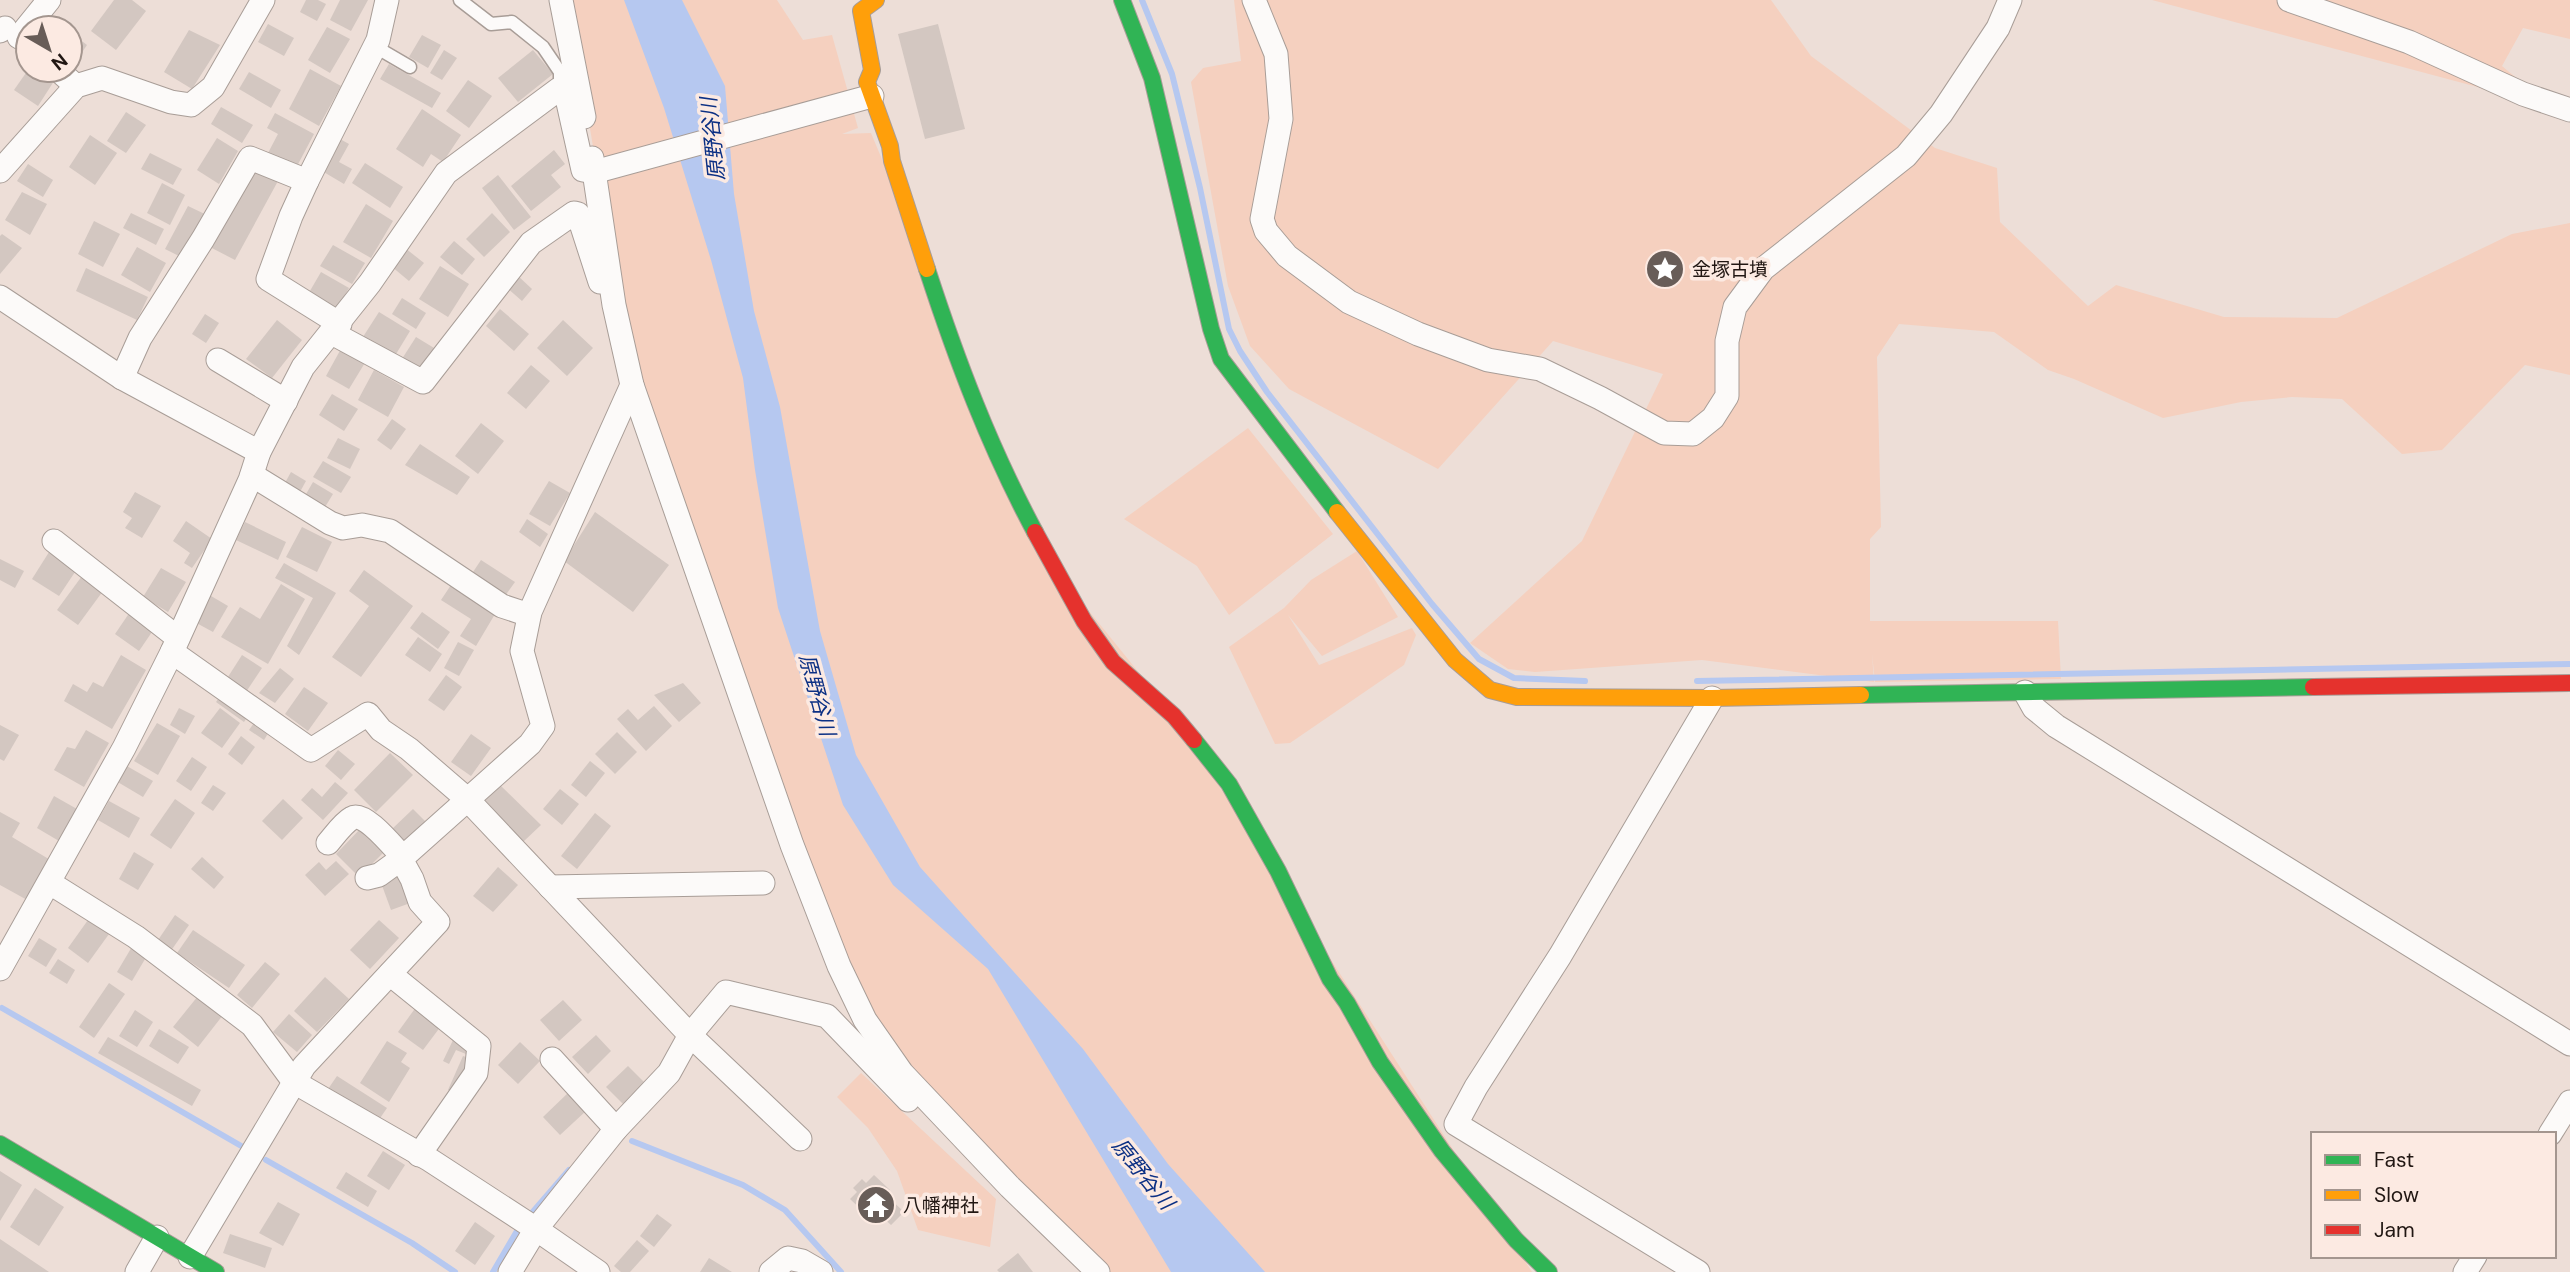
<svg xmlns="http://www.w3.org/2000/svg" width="2570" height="1272" font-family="'DM Sans','Noto Sans JP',sans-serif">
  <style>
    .green { fill: #f5d0bf }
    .water { fill: #b6c8f0 }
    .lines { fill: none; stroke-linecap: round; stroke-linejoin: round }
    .stream { stroke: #b6c8f0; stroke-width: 6 }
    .building { fill: #d3c7c1 }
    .lane-casing { stroke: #a89d97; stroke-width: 15 }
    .street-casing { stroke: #a89d97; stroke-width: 25 }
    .fast-casing { stroke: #a89d97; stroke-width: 18 }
    .slow-casing { stroke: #a89d97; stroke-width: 18 }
    .jam-casing { stroke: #a89d97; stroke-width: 18 }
    .lane { stroke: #fcfaf9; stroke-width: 12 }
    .street { stroke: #fcfaf9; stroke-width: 23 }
    .fast { stroke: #30b455; stroke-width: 16 }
    .slow { stroke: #ff9f0a; stroke-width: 16 }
    .jam { stroke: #e5322d; stroke-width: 16 }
    .labels { text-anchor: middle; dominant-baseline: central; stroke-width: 7; stroke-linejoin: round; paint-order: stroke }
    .poi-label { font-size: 19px; fill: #211713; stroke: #fceae2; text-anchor: start }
    .water-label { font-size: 21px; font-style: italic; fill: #0c3084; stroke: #fceae2 }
  </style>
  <rect width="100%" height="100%" fill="#edded7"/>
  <!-- green -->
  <g class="green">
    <polygon points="569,0 777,0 803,40 832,35 858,128 842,134 871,133 1051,564 1174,716 1532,1272 1107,1272 877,1037 828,938 632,385"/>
    <polygon points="1234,0 1771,0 1811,56 1935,148 1997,168 2000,222 2088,306 2116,285 2224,317 2337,318 2512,234 2570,223 2570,375 2525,365 2442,450 2402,454 2342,399 2292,397 2241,402 2163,418 2074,379 2048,370 1994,332 1899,324 1877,357 1881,527 1870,539 1870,621 2058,621 2061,679 1875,682 1872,654 1874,682 1702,660 1535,672 1508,669 1470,643 1582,541 1663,374 1553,341 1438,469 1289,389 1250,346 1228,286 1191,82 1203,68 1241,61"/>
    <polygon points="2152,0 2570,0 2570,39 2523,28 2502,66 2521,82 2535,88 2551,91 2565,104 2545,105"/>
    <polygon points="1248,428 1333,534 1229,615 1197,566 1124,519"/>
    <polygon points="1357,551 1398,617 1322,656 1288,615 1319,665 1412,628 1416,635 1404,665 1290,743 1275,744 1229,647 1284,608 1311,580"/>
    <polygon points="861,1073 996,1199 990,1247 918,1230 897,1171 868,1128 837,1097"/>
  </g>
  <!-- water -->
  <polygon class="water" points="624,0 682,0 725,86 734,194 754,311 780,407 820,631 856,755 920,867 1083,1049 1168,1164 1265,1272 1171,1272 988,969 893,885 843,805 778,608 755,470 743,378 711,260 664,108"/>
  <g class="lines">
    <!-- stream -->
    <g class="stream">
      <polyline points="1142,0 1172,74 1200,188 1229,329 1240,351 1267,392 1432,604 1479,659 1514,678 1585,681"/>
      <polyline points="1697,681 2570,664"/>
      <polyline points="2,1008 243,1147"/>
      <polyline points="632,1141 743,1185 785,1210 841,1272"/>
      <polyline points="266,1160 412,1243 455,1272"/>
      <polyline points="531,1214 569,1170"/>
      <polyline points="493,1272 517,1231"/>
    </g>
  </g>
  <!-- building -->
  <g class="building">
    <polygon points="114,0 132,0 146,11 116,50 91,31"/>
    <polygon points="306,0 318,0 326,4 317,21 300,12"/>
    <polygon points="340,0 368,0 351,31 330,20"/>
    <polygon points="268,24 294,38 284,56 258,42"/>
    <polygon points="938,24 965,129 925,139 898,34"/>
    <polygon points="327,27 350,39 330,73 308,60"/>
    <polygon points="189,30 220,45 192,89 164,72"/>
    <polygon points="70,32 87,45 70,70"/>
    <polygon points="422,35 441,45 428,68 409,57"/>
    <polygon points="444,50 457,58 442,80 430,73"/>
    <polygon points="533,50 553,74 518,102 498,78"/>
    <polygon points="389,64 441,93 432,108 380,79"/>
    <polygon points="310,69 341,86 319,126 289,109"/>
    <polygon points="28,70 45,70 56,78 38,106 14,90"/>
    <polygon points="249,72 281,90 271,108 239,89"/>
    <polygon points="468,80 492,96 469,128 446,111"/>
    <polygon points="221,107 253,125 242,143 211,124"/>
    <polygon points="422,109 461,135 443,162 431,154 423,167 396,149"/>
    <polygon points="126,112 146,125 126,153 107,141"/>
    <polygon points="275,113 314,134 296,168 268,153 278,134 267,128"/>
    <polygon points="90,135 117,153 95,185 69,167"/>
    <polygon points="217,138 238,151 219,184 197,170"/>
    <polygon points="340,139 349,144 339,162 352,169 344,184 322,171"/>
    <polygon points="554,150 565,164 551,175 561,187 531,211 511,186"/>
    <polygon points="150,153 182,169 173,185 141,169"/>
    <polygon points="365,163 403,187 390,208 352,183"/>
    <polygon points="28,164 53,180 43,197 17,181"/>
    <polygon points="251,167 278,181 235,260 208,246"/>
    <polygon points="498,175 531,217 514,230 482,188"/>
    <polygon points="162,183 185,195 170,225 147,213"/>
    <polygon points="22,192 47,204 30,235 5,220"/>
    <polygon points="366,204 393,221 371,258 343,242"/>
    <polygon points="188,206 211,217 181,257 165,249"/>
    <polygon points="131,213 164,229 156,245 123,228"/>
    <polygon points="492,213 510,232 484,257 466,239"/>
    <polygon points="94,221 120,234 103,267 78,254"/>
    <polygon points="2,234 22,248 0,274 0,236"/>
    <polygon points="454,241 475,259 462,275 440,257"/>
    <polygon points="333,245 365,263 352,284 320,266"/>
    <polygon points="137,247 166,263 150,292 121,275"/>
    <polygon points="405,248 424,263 409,281 391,266"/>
    <polygon points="440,266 469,284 448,317 419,299"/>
    <polygon points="86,268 148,297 137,320 76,291"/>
    <polygon points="321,272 349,288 335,312 307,296"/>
    <polygon points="517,275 532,289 522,301 506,287"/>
    <polygon points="402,298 426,313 416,329 392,314"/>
    <polygon points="500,309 529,334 514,351 486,326"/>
    <polygon points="379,312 410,331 393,359 361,340"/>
    <polygon points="205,314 219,323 206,343 192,334"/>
    <polygon points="277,320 302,340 272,378 246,359"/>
    <polygon points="563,320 593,348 567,376 537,348"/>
    <polygon points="416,337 439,351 423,377 400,362"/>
    <polygon points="342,347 366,361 349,389 326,376"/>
    <polygon points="531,365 550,381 526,409 507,393"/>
    <polygon points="374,370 404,387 388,417 358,400"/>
    <polygon points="332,394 358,409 344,431 319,415"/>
    <polygon points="392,419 406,429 391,450 377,440"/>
    <polygon points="481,423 504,441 478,474 455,456"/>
    <polygon points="338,438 360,449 350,469 327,458"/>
    <polygon points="420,444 470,477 457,495 405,465"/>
    <polygon points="323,461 351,477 341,493 313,477"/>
    <polygon points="291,472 306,481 296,499 281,490"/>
    <polygon points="549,481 570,493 550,526 529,514"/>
    <polygon points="313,482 333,494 322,512 302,501"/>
    <polygon points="135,492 161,506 142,538 125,528 132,518 123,512"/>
    <polygon points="595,512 669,565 633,612 564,561"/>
    <polygon points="527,519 548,534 540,547 519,532"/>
    <polygon points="186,521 212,539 192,568 184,563 190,553 173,541"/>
    <polygon points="245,522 286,542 278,560 236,540"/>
    <polygon points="302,527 332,542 317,572 286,557"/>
    <polygon points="51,549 79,566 59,596 32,579"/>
    <polygon points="0,559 24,571 15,588 0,580"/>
    <polygon points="481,560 515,582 502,600 469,578"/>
    <polygon points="284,563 336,593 299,655 287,646 313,598 275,578"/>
    <polygon points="161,568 186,582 168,612 143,597"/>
    <polygon points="364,570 413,606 361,677 332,657 369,606 349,591"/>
    <polygon points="82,576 103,591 78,625 57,610"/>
    <polygon points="453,582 498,609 476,646 460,636 471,619 441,600"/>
    <polygon points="281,584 305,599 268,664 221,637 240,607 260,619"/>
    <polygon points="206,593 228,606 213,632 191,620"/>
    <polygon points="130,612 154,629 139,651 115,634"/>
    <polygon points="422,612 450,632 438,649 410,628"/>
    <polygon points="418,637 442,654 430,672 405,655"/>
    <polygon points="458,642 474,650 459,676 444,668"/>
    <polygon points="121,655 146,670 112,729 64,701 73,684 87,692 93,682 103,687"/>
    <polygon points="242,655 262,668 246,692 226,680"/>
    <polygon points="280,668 294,679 275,703 259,693"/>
    <polygon points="446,675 462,687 444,711 428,700"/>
    <polygon points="683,683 701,703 679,722 654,695"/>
    <polygon points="304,687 328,703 308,731 285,714"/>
    <polygon points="224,691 252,710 244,722 216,702"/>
    <polygon points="654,706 672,726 646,751 617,719 628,709 638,720"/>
    <polygon points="179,708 195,716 185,734 170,725"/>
    <polygon points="220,708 240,723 222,748 201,733"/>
    <polygon points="258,717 272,727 264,740 249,730"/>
    <polygon points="157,723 180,736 158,775 134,761"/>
    <polygon points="0,725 19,735 4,761 0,759"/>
    <polygon points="86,730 109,743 84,787 54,770 67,747 75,749"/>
    <polygon points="617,732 637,752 615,774 595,754"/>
    <polygon points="471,734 491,748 471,776 451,762"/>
    <polygon points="241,736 255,747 242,765 228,754"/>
    <polygon points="338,750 355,764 341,780 325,766"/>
    <polygon points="390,753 413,775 376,812 354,790"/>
    <polygon points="192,757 207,767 191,791 176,781"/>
    <polygon points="590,761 605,773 586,797 571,785"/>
    <polygon points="125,765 153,781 143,797 116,781"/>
    <polygon points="335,782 348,793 323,820 301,800 312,788 322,797"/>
    <polygon points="499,784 541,825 523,842 482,801"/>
    <polygon points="213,785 226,793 213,811 201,803"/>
    <polygon points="560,789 579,804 562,825 543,809"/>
    <polygon points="54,796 77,809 59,841 37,828"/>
    <polygon points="175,799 195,813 171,849 150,835"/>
    <polygon points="283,799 303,818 282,840 262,821"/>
    <polygon points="109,801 140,818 129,838 98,820"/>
    <polygon points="413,809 425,821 404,843 391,830"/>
    <polygon points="0,812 20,823 12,837 52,861 29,901 0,885"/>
    <polygon points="595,813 611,826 577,869 561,856"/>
    <polygon points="363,826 387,849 359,877 336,854"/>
    <polygon points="134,852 154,864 138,890 119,879"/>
    <polygon points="202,857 224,877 214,889 191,869"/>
    <polygon points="336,861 349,874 325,896 305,875 319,862 326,870"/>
    <polygon points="498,867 518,885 493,912 473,896"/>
    <polygon points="401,872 413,902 391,910 380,880"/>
    <polygon points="175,915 189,925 168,955 154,946"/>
    <polygon points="88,920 109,934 88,963 68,948"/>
    <polygon points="379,920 399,938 370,969 350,950"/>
    <polygon points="193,930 245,965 229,988 177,953"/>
    <polygon points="39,938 57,949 46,967 28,956"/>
    <polygon points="133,945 148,954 132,981 117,972"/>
    <polygon points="58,959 75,970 67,984 49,973"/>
    <polygon points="265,962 280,974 252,1008 237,995"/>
    <polygon points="325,977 349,999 317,1032 294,1011"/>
    <polygon points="109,983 125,994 94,1038 79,1027"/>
    <polygon points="198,996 223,1015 198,1047 173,1027"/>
    <polygon points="563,1000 582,1020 559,1041 540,1020"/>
    <polygon points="419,1003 444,1022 423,1050 398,1032"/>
    <polygon points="135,1010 153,1022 137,1047 119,1036"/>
    <polygon points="289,1014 312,1035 297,1052 273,1032"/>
    <polygon points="159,1029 189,1047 178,1064 149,1046"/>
    <polygon points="596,1035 611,1051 588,1074 572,1057"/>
    <polygon points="108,1037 201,1090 192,1106 98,1053"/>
    <polygon points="454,1038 469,1045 466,1054 456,1050 449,1064 443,1061"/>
    <polygon points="387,1041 407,1053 401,1062 410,1068 389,1102 360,1083"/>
    <polygon points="520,1042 540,1061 518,1084 498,1065"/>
    <polygon points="463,1056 474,1060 459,1094 448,1090"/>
    <polygon points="628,1066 645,1083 623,1104 606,1087"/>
    <polygon points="337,1076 387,1108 376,1124 326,1092"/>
    <polygon points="569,1092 587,1110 560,1135 543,1117"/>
    <polygon points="383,1151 405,1165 389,1190 367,1176"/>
    <polygon points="0,1171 22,1185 0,1221"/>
    <polygon points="346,1172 377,1191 368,1207 336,1188"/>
    <polygon points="874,1175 890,1190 885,1194 904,1212 891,1225 875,1210 870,1215 867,1215 850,1199 857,1192 853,1188 862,1179 866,1183"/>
    <polygon points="35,1188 64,1207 39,1246 10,1227"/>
    <polygon points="278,1202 300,1214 283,1246 259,1233"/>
    <polygon points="657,1214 672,1225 654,1247 640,1236"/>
    <polygon points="475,1222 495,1236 475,1265 455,1251"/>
    <polygon points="230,1234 272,1248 265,1268 223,1253"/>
    <polygon points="0,1239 49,1272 0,1272"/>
    <polygon points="637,1240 649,1251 630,1272 621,1272 614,1266"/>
    <polygon points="1018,1253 1033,1272 999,1272 997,1270"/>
    <polygon points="709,1258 732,1272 700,1272"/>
  </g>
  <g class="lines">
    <defs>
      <g id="lane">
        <polyline points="460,0 491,24 512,22 543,47 560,72 560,91"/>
        <polyline points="374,46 410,67"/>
      </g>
      <g id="street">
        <polyline points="561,0 584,117"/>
        <polyline points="1254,0 1276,54 1281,119 1262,219 1266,231 1287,256 1349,302 1418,334 1488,360 1540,369 1600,398 1664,433 1693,434 1713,418 1727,396 1727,341 1735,307 1763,269 1906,156 1941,114 1998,28 2010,0"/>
        <polyline points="2289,0 2409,42 2523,94 2570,110"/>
        <polyline points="0,31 5,28"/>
        <polyline points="19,37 49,0"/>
        <polyline points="58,70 76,86"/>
        <polyline points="592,158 614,305 632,385 792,845 839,966 865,1020 902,1073 1010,1187 1098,1272"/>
        <polyline points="0,171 76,86 102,78 171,102 191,105 213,87 263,0"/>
        <polyline points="0,297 122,378 259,452"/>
        <polyline points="340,324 268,279 291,216 307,181 378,40 387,0"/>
        <polyline points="332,333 423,382 531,243 574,213 578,214 600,282"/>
        <polyline points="218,360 286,401"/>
        <polyline points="122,378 140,338 203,239 250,158 307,181"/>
        <polyline points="252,475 330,523 343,528 362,525 390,531 502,606 529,615"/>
        <polyline points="54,541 178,638"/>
        <polyline points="172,652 311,750 368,714 381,730 409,749 467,799 690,1035 800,1139"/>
        <polyline points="2025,692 2034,708 2056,726 2570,1044"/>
        <path d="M 328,843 C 335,835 343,823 352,818 C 364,810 394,848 403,857"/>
        <polyline points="367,878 379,875 401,859"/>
        <polyline points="50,883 136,937 252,1025 294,1082 430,1160 536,1229 598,1272"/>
        <polyline points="550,887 763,883"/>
        <polyline points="0,969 124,748 172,652 250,480 259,452 303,367 370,283 446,173 559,89 567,98 583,170 594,172 872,96"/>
        <polyline points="390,974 479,1046 476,1073 419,1155"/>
        <polyline points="552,1059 616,1129"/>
        <polyline points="2550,1134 2570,1102"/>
        <polyline points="190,1257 304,1066 438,922 420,902 412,879 401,859 530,744 543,726 522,651 530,612 632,385"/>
        <polyline points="137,1272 157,1237"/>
        <polyline points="510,1272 536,1229 616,1129 669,1073 690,1035 726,992 827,1016 908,1100"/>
        <polyline points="771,1272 788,1258 802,1261 821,1272"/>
        <polyline points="1698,1272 1456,1124 1476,1087 1560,956 1712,698"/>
        <polyline points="2465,1272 2475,1256"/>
      </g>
      <g id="fast">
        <polyline points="1122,0 1152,78 1211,329 1221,359 1337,512"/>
        <path d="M 927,269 C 957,361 989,446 1035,532"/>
        <polyline points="1861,695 2313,687"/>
        <polyline points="1194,740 1229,784 1278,871 1330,979 1347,1003 1380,1062 1442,1151 1516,1240 1549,1272"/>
        <polyline points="0,1144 216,1272"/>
      </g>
      <g id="slow">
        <polyline points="876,0 861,11 872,70 867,82 890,146 892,161 927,269"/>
        <polyline points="1337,512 1455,660 1490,690 1517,697 1712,698 1861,695"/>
      </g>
      <g id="jam">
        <polyline points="1035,532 1084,621 1113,662 1174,716 1194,740"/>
        <polyline points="2313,687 2570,683"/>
      </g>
    </defs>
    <!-- lane casing -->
    <use href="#lane" class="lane-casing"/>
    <!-- street casing -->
    <use href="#street" class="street-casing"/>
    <!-- fast casing -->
    <use href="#fast" class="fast-casing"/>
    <!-- slow casing -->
    <use href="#slow" class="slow-casing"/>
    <!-- jam casing -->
    <use href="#jam" class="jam-casing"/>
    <!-- lane -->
    <use href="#lane" class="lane"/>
    <!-- street -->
    <use href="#street" class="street"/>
    <!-- fast -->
    <use href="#fast" class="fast"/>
    <!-- slow -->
    <use href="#slow" class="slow"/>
    <!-- jam -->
    <use href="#jam" class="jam"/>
  </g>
  <!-- icons -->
  <defs>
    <symbol id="sight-disc" viewBox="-11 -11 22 22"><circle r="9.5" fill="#685d58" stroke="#fceae2"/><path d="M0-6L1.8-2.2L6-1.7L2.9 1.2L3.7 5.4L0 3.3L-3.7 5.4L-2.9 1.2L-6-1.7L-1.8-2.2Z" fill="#fff"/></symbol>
    <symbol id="temple-disc" viewBox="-11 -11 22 22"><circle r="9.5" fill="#685d58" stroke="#fceae2"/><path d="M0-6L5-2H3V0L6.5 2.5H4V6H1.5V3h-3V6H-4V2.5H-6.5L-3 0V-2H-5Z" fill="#fff"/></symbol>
  </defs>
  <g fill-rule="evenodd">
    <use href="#sight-disc" x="1643" y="247" width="44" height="44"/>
    <use href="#temple-disc" x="854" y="1183" width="44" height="44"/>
  </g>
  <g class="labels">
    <!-- poi labels -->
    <g class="poi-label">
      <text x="1692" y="269">金塚古墳</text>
      <text x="903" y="1205">八幡神社</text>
    </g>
    <!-- water labels -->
    <g class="water-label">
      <text transform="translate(713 139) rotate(-96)">原野谷川</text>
      <text transform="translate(817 695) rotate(75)">原野谷川</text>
      <text transform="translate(1143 1174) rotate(51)">原野谷川</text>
    </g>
  </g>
  <!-- legend -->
  <rect x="2311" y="1132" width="245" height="126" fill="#fceae2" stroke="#a4968f" stroke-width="2"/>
  <rect x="2325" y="1155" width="35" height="10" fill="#30b455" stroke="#a4968f" stroke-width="2"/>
  <text x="2374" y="1167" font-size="21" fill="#211713">Fast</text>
  <rect x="2325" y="1190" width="35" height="10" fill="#ff9f0a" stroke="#a4968f" stroke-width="2"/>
  <text x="2374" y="1202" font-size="21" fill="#211713">Slow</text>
  <rect x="2325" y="1225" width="35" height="10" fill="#e5322d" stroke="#a4968f" stroke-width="2"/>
  <text x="2374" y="1237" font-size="21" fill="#211713">Jam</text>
  <!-- north arrow -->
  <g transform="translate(49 49) rotate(141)"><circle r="33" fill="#fceae2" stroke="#a4968f" stroke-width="2"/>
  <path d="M0-5L12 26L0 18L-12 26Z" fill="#685d58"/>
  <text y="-10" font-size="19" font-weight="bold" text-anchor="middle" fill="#211713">N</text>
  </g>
</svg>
